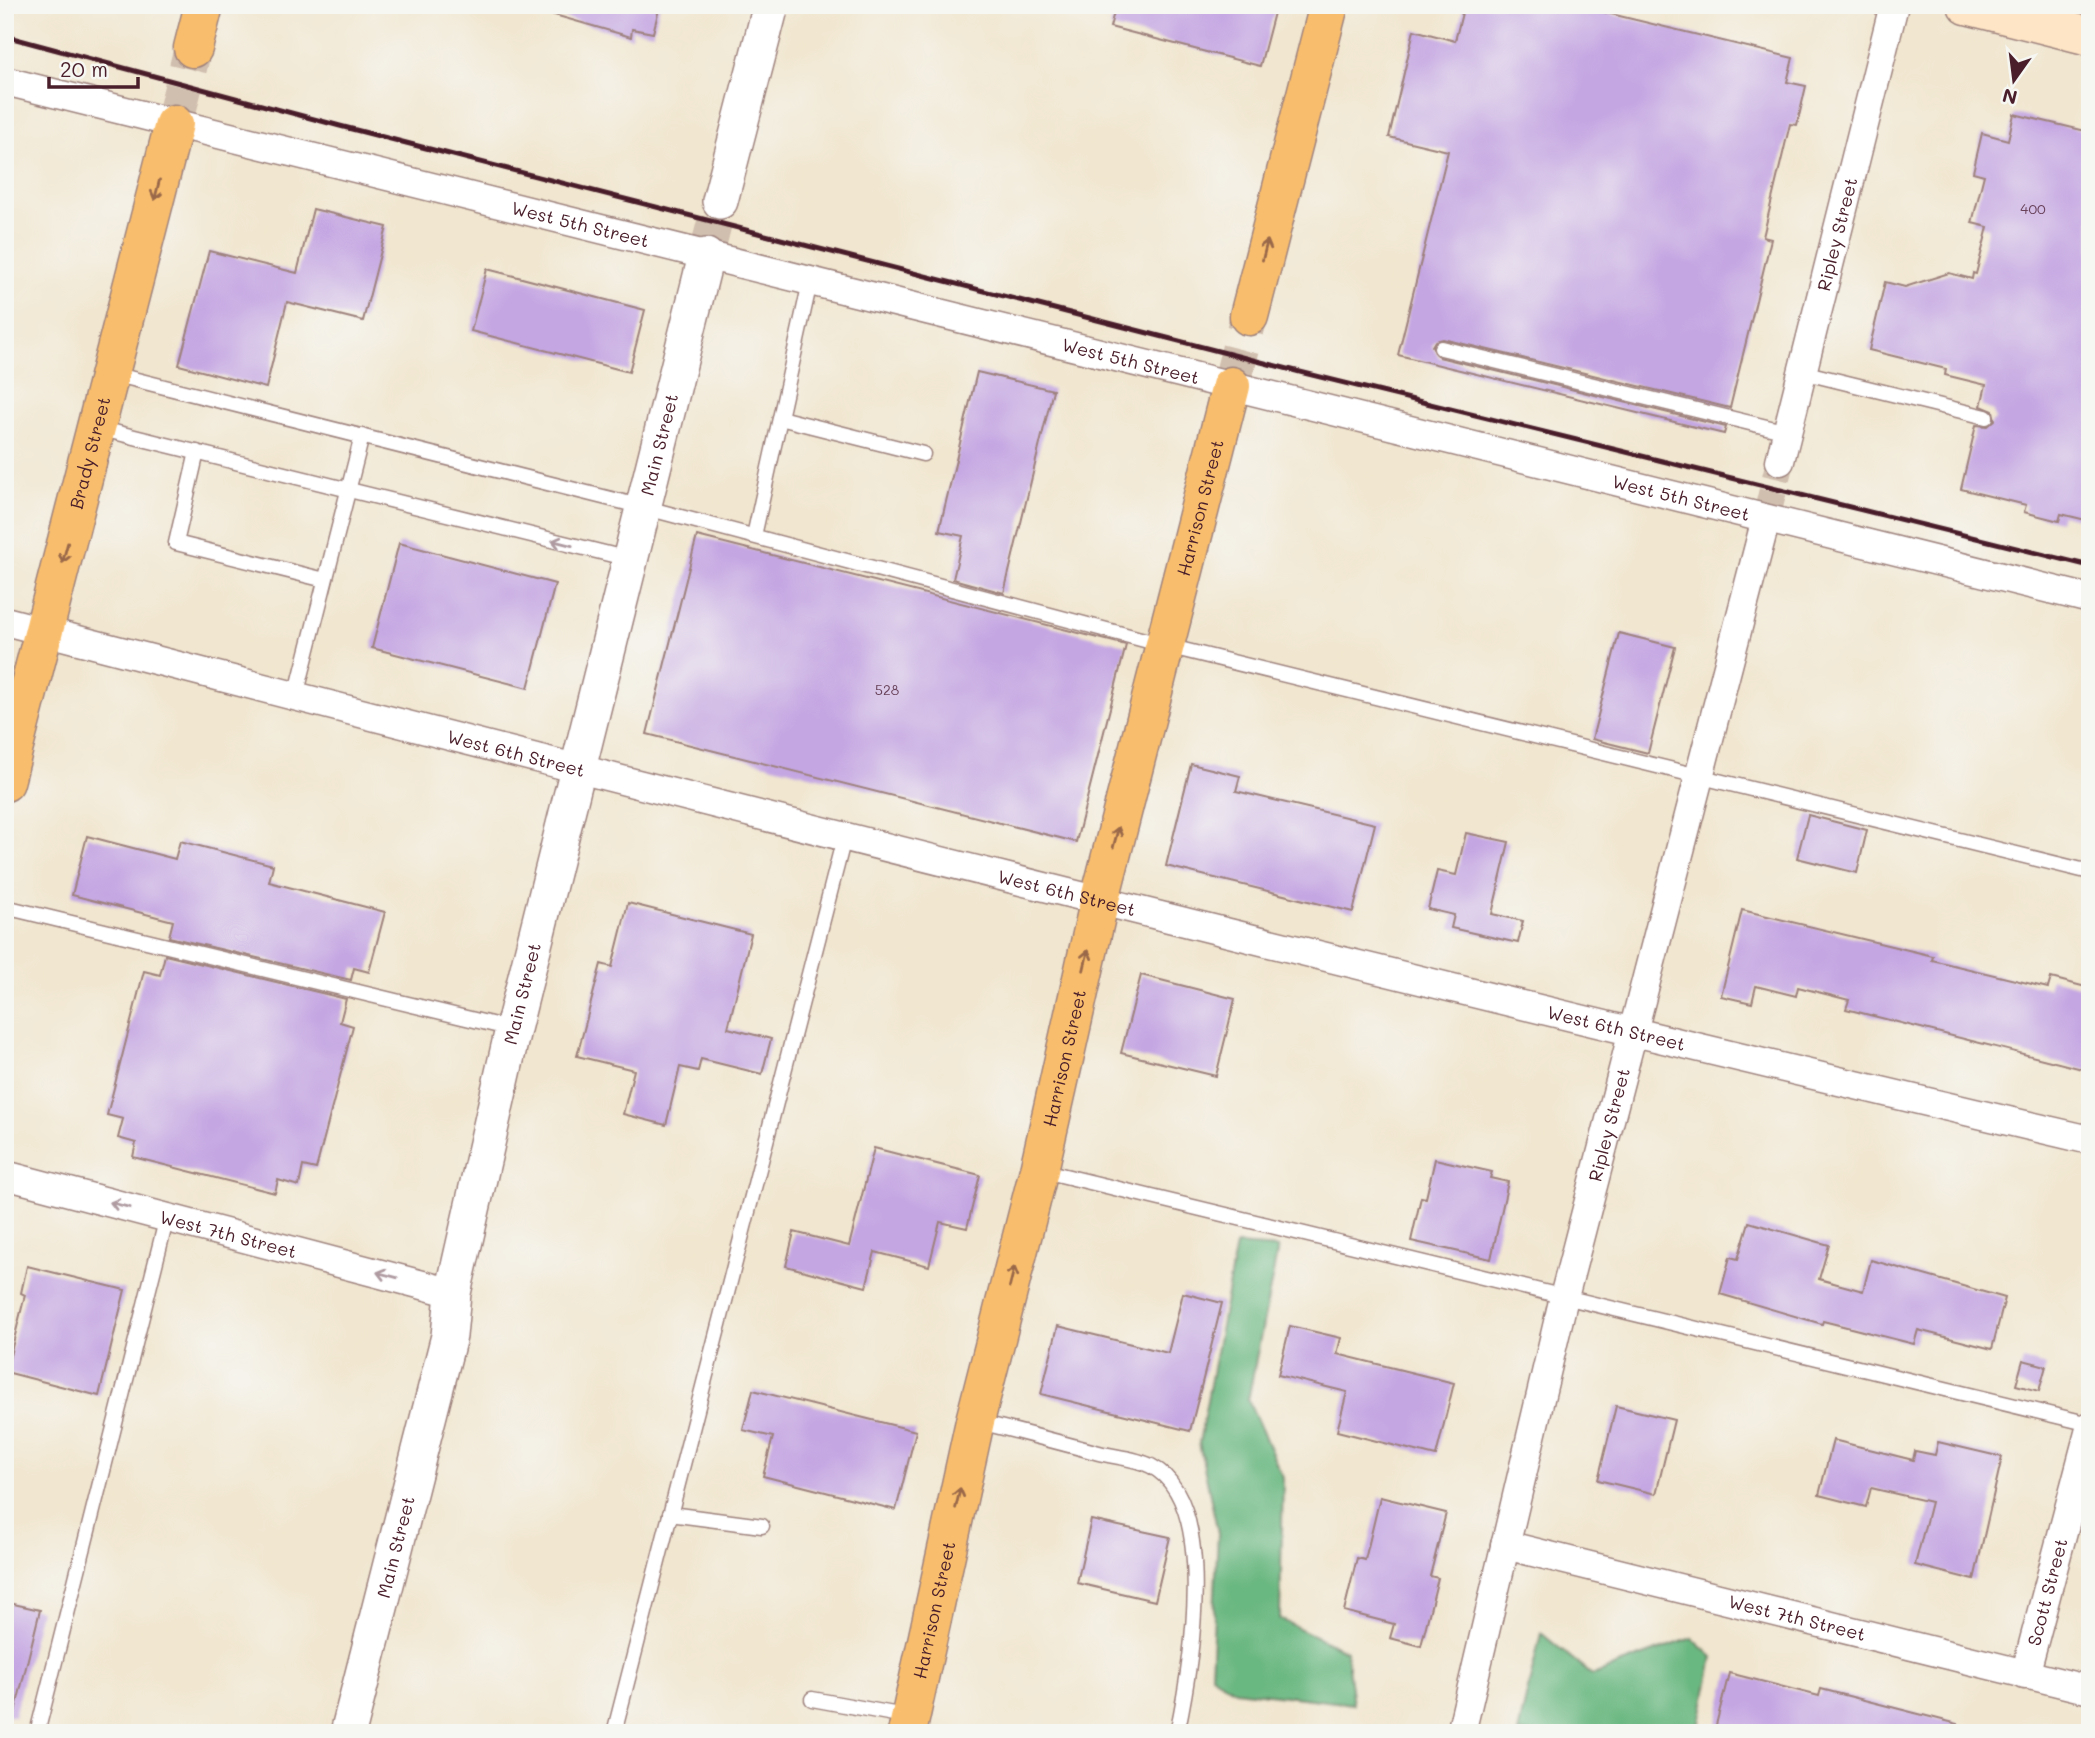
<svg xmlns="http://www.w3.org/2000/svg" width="2095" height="1738" font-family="Mali,sans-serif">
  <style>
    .forest { fill: #6ab881; stroke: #5a6c56; stroke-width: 2 }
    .building { fill: #c4a6e2 }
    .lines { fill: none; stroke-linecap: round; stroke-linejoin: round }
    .minor-tunnel { stroke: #d0beae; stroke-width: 28; stroke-dasharray: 28 14; stroke-linecap: butt }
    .tertiary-tunnel { stroke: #d0beae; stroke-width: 35; stroke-dasharray: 35 18; stroke-linecap: butt }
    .trunk-tunnel { stroke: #d0beae; stroke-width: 38; stroke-dasharray: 38 19; stroke-linecap: butt }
    .service-casing { stroke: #9e827d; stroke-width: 17 }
    .minor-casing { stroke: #9e827d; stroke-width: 31 }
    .tertiary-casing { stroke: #9e827d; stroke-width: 38 }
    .secondary-casing { stroke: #9e827d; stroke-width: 41 }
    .trunk-casing { stroke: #9e827d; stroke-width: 41 }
    .service { stroke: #fff; stroke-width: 14 }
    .minor { stroke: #fff; stroke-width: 28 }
    .tertiary { stroke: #fff; stroke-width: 35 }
    .secondary { stroke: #fde5c5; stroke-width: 38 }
    .trunk { stroke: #f9be6d; stroke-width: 38 }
    .rail { stroke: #4a1f2b; stroke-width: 5 }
    .oneway { stroke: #996749 }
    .oneway2 { stroke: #ae9aa0 }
    .labels { text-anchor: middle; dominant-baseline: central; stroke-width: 5; stroke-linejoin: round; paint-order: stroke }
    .number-label { font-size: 14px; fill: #684159 }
    .street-label { font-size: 18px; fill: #4a1f2b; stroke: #f6f6f2 }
  </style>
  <rect width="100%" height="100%" fill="#f6f6f2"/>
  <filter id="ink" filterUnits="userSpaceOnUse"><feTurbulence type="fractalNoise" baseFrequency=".0143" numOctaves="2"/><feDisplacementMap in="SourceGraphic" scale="14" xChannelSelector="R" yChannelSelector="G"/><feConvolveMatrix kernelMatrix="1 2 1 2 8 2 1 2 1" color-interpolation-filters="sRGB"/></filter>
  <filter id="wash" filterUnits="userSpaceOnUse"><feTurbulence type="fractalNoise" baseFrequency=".00686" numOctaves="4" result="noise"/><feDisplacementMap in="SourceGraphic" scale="28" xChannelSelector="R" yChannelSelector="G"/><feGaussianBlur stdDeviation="1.57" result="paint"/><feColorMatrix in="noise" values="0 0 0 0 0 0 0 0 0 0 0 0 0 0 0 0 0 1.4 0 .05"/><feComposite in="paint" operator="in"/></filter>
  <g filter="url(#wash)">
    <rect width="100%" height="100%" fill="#f1e6cf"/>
    <!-- forest -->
    <g class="forest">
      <polygon points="1236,1245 1278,1248 1248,1400 1283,1478 1280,1619 1346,1651 1353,1704 1235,1690 1211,1675 1218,1533 1199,1443"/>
      <polygon points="1541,1633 1592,1675 1692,1638 1713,1657 1698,1733 1518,1733"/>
    </g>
    <g id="blocks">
      <!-- building -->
      <g class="building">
        <polygon points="552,5 660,5 653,33 632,29 631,37 551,14"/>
        <polygon points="1116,5 1276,5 1260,66 1110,27"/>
        <polygon points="1464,5 1574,5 1793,58 1787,82 1806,86 1797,125 1790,124 1763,237 1771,239 1730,408 1443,339 1435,341 1432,346 1439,357 1726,427 1724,434 1398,355 1448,151 1389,137 1414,30 1455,41"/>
        <polygon points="2014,114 2090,132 2090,521 2061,514 2059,521 2024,512 2026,505 1961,489 1976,425 1988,426 1995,420 1993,411 1981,406 1986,385 1945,375 1946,369 1869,350 1885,282 1905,287 1949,273 1972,279 1973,273 1976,274 1988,227 1972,223 1984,175 1973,172 1982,133 2008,140"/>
        <polygon points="313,209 387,227 363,321 287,302 266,388 179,365 209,251 297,273"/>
        <polygon points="487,269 645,310 629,372 471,331"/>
        <polygon points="977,372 1053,390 1004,593 953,579 963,536 939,531"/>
        <polygon points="697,536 1126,645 1076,842 647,734"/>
        <polygon points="399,543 555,584 528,688 372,648"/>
        <polygon points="1619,633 1675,647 1648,753 1592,739"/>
        <polygon points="1191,764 1240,776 1236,791 1375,824 1353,912 1166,866"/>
        <polygon points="1808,815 1867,830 1857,873 1797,858"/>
        <polygon points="1466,833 1509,842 1492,914 1523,921 1518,943 1451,928 1454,915 1428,909 1437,871 1456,875"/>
        <polygon points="87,836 175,859 180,841 273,865 269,882 385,912 369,972 354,968 351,980 169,937 173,921 72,895"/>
        <polygon points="628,903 751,934 728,1028 771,1039 762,1074 701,1059 698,1071 680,1067 666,1125 623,1114 634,1070 577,1056 601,964 612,967"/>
        <polygon points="1742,910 1933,956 1932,960 2048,988 2051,978 2090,988 2090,1071 1846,1009 1849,1000 1798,987 1796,996 1756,986 1752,1003 1721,996"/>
        <polygon points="165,955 346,999 340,1022 353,1026 316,1169 303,1166 299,1186 278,1180 275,1193 133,1157 136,1143 118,1138 123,1119 107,1115 144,971 160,975"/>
        <polygon points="1141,975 1235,999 1216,1076 1121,1053"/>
        <polygon points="874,1148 980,1175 967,1228 940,1222 929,1266 875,1252 866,1287 786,1266 794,1232 849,1246"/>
        <polygon points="1435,1159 1492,1172 1490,1178 1508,1182 1491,1259 1411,1241 1421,1197 1426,1198"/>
        <polygon points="1749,1222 1829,1245 1819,1279 1863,1291 1871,1260 2005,1298 1992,1349 1918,1330 1914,1344 1823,1321 1822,1324 1720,1294 1730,1257 1738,1259"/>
        <polygon points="27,1266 125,1290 99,1396 6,1372 25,1295 21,1293"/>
        <polygon points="1183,1293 1222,1303 1190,1431 1041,1394 1058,1326 1168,1353"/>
        <polygon points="1290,1326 1341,1338 1337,1354 1454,1383 1436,1456 1337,1431 1347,1392 1278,1375"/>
        <polygon points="2023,1360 2046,1366 2039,1391 2016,1385"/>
        <polygon points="753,1390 916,1431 896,1510 763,1476 773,1437 743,1430"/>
        <polygon points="1616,1406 1674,1420 1656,1494 1598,1480"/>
        <polygon points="1833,1440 1913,1460 1915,1451 1935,1455 1938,1442 2002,1457 1974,1580 1915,1565 1931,1502 1871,1488 1866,1507 1819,1495"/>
        <polygon points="1380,1497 1446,1513 1430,1576 1438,1578 1421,1646 1390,1638 1394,1624 1344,1611 1357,1558 1365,1560"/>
        <polygon points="1091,1520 1170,1537 1155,1601 1077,1583"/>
        <polygon points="5,1602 40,1610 14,1716 5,1715"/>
        <polygon points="1729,1673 1819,1696 1821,1689 1958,1724 1957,1733 1714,1733"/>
      </g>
    </g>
  </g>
  <g filter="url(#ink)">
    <use href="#blocks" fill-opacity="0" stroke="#9e827d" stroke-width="2"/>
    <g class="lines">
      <!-- minor-tunnel -->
      <polyline class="minor-tunnel" points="1766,519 1780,461"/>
      <!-- tertiary-tunnel -->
      <polyline class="tertiary-tunnel" points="706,256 720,201"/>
      <!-- trunk-tunnel -->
      <g class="trunk-tunnel">
        <polyline points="174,124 193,48"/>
        <polyline points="1231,386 1249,316"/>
      </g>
      <defs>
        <g id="service">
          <polyline points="1441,348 1787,432"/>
          <polyline points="1802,372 1986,417"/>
          <polyline points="113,374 643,507 1167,646 2090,872"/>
          <polyline points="780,418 923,454"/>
          <polyline points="98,428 629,559"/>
          <polyline points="197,452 176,543 325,580"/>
          <polyline points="754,536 810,282"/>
          <polyline points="296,696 362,436"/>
          <polyline points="5,907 512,1029"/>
          <polyline points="1040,1170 2090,1424"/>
          <path d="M 975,1421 C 1017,1431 1058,1442 1099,1453 C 1115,1457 1136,1458 1151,1466 C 1220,1501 1190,1672 1177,1733"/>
          <polyline points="670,1514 762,1526"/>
          <polyline points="812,1699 910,1717"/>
          <polyline points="37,1733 167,1217"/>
          <polyline points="614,1733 844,838"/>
        </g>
        <g id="minor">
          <path id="s1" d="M 5,81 L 2090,599"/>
          <path id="s2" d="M 1780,461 L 1894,5"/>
          <path id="s3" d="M 5,621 C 698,801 1392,978 2090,1140"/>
          <path id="s4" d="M 5,1175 L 453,1293"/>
          <path id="s5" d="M 1505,1545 L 2090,1690"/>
          <path id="s6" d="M 2025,1675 L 2090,1429"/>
          <path id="s7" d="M 1461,1733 L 1564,1297 L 1766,519"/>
        </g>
        <g id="tertiary">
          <polyline points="720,201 771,5"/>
          <path id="s8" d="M 348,1733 L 449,1336 L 453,1293 L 513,1029 L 706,256"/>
        </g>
        <polyline id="secondary" points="1967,5 2090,36"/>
        <g id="trunk">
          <polyline points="193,48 204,5"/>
          <polyline points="1249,316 1329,5"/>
          <path id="s9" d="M 5,782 L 174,124"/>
          <path id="s10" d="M 907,1733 L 975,1421 L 1039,1170 L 1099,903 L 1231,386"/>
        </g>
      </defs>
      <!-- service casing -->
      <use href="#service" class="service-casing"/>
      <!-- minor casing -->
      <use href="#minor" class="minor-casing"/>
      <!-- tertiary casing -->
      <use href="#tertiary" class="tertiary-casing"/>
      <!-- secondary casing -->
      <use href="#secondary" class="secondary-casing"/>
      <!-- trunk casing -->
      <use href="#trunk" class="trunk-casing"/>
      <!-- service -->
      <use href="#service" class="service"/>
      <!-- minor -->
      <use href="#minor" class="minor"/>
      <!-- tertiary -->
      <use href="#tertiary" class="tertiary"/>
      <!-- secondary -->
      <use href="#secondary" class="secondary"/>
      <!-- trunk -->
      <use href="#trunk" class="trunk"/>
      <!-- rail -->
      <polyline class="rail" points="5,36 340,126 1300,372 2090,566"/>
    </g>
    <!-- one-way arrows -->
    <defs><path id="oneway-shaft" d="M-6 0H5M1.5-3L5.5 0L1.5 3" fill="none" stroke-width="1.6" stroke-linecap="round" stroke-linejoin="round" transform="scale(1.75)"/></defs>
    <g class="oneway">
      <use href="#oneway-shaft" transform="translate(157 190) rotate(104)"/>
      <use href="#oneway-shaft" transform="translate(1265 250) rotate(-76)"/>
      <use href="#oneway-shaft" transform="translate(65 553) rotate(105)"/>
      <use href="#oneway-shaft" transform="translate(1116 837) rotate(-75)"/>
      <use href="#oneway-shaft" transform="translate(1086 960) rotate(-77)"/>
      <use href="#oneway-shaft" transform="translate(1012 1277) rotate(-76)"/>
      <use href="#oneway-shaft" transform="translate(958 1498) rotate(-77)"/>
    </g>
    <g class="oneway2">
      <use href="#oneway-shaft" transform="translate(562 543) rotate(-166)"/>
      <use href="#oneway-shaft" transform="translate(120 1205) rotate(-165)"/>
      <use href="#oneway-shaft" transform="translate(387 1275) rotate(-165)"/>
    </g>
  </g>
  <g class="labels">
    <!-- number labels -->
    <g class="number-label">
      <text x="2033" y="208">400</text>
      <text x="887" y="689">528</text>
    </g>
    <!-- street labels -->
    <g class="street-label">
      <text stroke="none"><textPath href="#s1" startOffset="593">West 5th Street</textPath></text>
      <text stroke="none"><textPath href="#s2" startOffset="234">Ripley Street</textPath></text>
      <text stroke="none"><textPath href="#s1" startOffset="1160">West 5th Street</textPath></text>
      <text stroke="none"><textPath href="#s8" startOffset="1326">Main Street</textPath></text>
      <text stroke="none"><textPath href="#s9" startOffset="340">Brady Street</textPath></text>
      <text stroke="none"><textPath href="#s1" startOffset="1727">West 5th Street</textPath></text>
      <text stroke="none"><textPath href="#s10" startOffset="1260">Harrison Street</textPath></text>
      <text stroke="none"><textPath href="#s3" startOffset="528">West 6th Street</textPath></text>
      <text stroke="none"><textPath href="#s3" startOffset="1096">West 6th Street</textPath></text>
      <text stroke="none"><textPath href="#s8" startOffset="760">Main Street</textPath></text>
      <text stroke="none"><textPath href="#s3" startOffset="1662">West 6th Street</textPath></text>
      <text stroke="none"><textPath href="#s10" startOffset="693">Harrison Street</textPath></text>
      <text stroke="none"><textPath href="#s7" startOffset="626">Ripley Street</textPath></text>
      <text stroke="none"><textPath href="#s4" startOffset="231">West 7th Street</textPath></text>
      <text stroke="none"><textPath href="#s8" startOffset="192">Main Street</textPath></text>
      <text stroke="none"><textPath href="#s6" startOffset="86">Scott Street</textPath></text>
      <text stroke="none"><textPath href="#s10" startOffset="126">Harrison Street</textPath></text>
      <text stroke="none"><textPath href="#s5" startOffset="301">West 7th Street</textPath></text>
    </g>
  </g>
  <!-- margin -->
  <rect width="2095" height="1738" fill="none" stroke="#f6f6f2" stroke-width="28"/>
  <!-- north arrow -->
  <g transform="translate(2014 80) rotate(194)" stroke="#f6f6f2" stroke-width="5" paint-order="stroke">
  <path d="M0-5L12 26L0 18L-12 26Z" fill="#4a1f2b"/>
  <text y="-10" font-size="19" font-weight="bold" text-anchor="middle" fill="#4a1f2b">N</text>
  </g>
  <!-- scale -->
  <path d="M49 77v10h89v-10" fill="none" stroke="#4a1f2b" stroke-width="3.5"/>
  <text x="60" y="77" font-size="21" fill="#4a1f2b" stroke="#f6f6f2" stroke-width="5" paint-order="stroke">20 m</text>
</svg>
